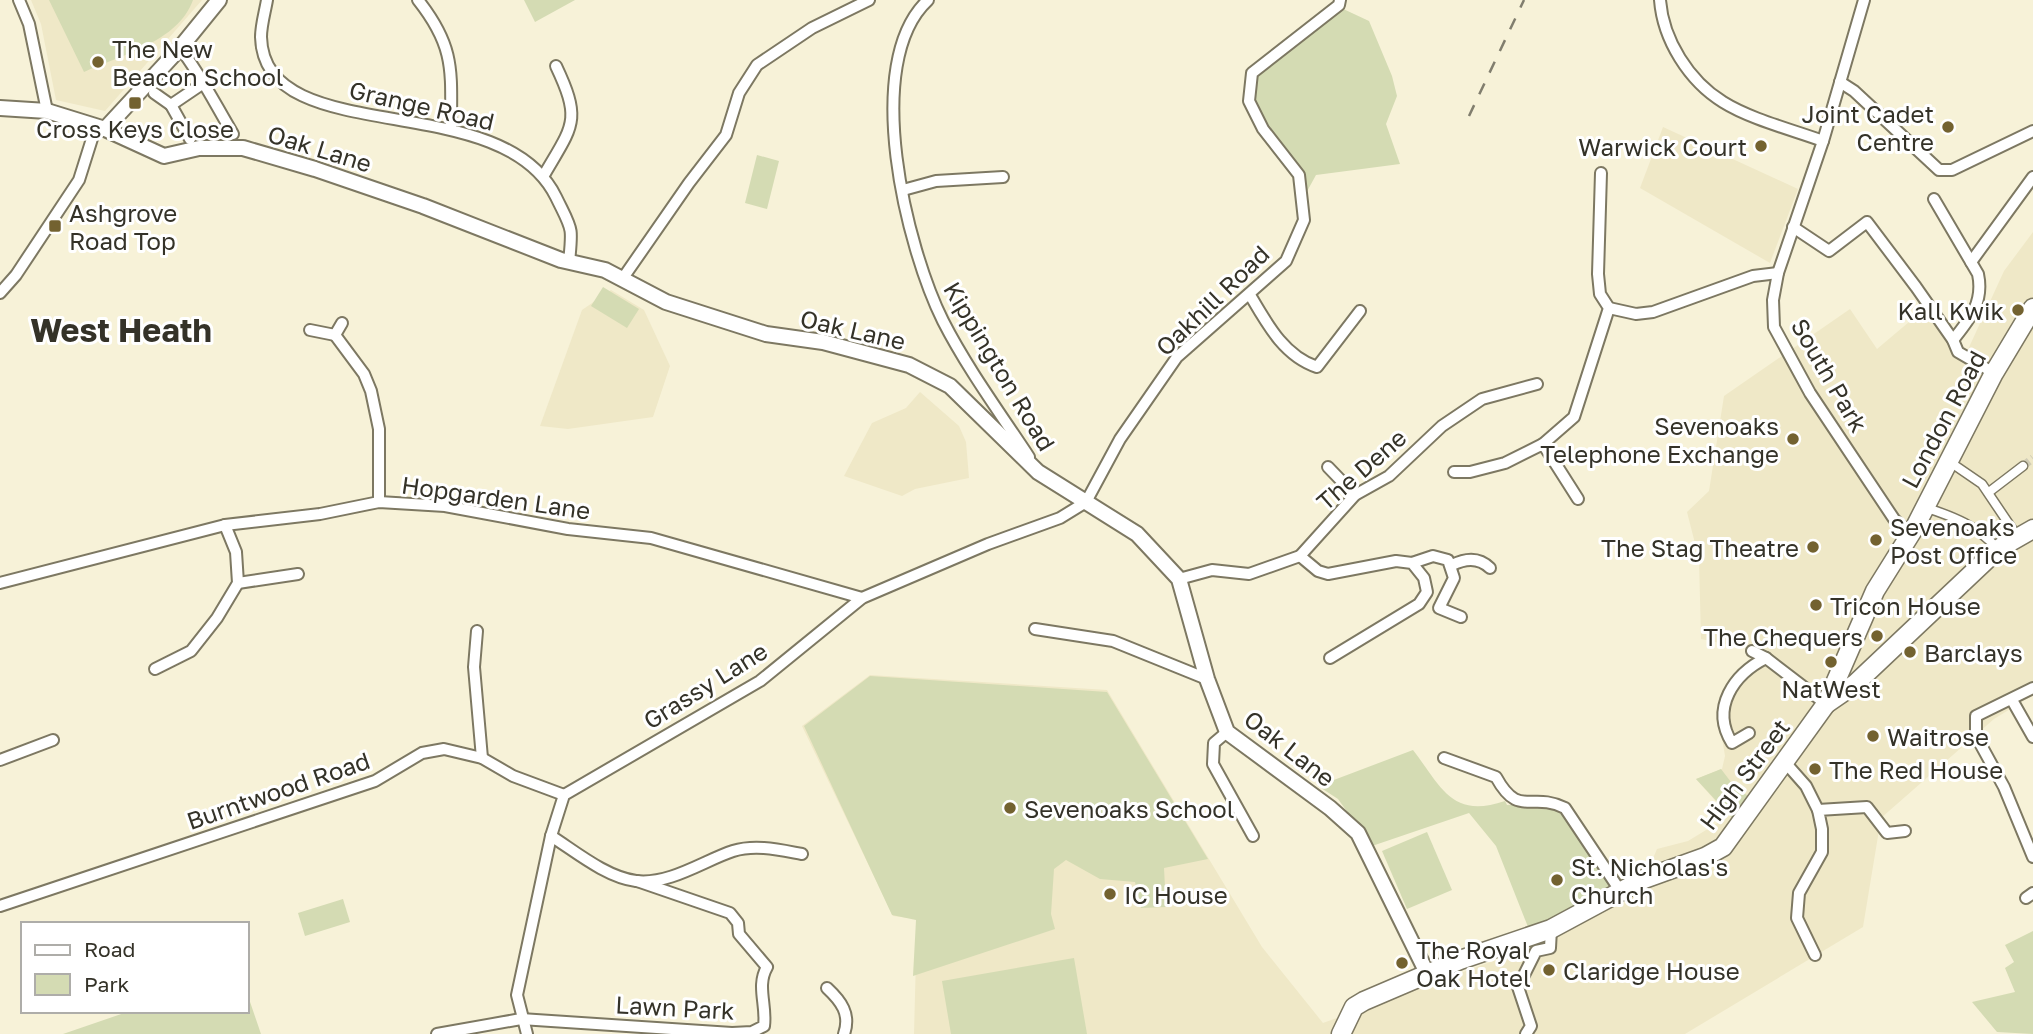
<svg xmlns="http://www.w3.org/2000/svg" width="2033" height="1034" font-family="'Golos Text',sans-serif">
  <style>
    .built { fill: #efe8c7 }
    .green { fill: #d4dbb3 }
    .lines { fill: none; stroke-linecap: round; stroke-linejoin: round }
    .pedestrian-tunnel { stroke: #d0ccb5; stroke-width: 8; stroke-dasharray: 8 4; stroke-linecap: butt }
    .pedestrian-casing { stroke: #7d7862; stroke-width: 11 }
    .minor-casing { stroke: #7d7862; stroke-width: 14 }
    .tertiary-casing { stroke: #7d7862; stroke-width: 18 }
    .primary-casing { stroke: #7d7862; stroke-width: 21 }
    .pedestrian { stroke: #fff; stroke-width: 8 }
    .minor { stroke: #fff; stroke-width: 10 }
    .tertiary { stroke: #fff; stroke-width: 14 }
    .primary { stroke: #fff; stroke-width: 18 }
    .rail { stroke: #817e6e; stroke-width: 2.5; stroke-dasharray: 12 12; stroke-linecap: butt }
    .poi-dot { fill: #736230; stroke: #fff; stroke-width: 2.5 }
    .labels { text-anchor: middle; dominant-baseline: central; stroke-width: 6; stroke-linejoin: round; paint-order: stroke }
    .poi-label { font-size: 24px; fill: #343228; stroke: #fff; text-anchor: start }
    .street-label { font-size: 24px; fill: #343228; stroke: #fff }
    .district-label { font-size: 32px; font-weight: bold; fill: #343228; stroke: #fff }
  </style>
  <rect width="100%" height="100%" fill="#f7f2d8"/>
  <!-- built -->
  <g class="built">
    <polygon points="31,0 202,0 105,111 56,100 41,24"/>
    <polygon points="1663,127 1798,189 1770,263 1640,188"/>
    <polygon points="2033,232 2033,695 1994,719 1881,818 1863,927 1685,1034 914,1034 917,919 893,916 802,726 870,675 1107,690 1262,947 1323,1023 1548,941 1640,889 1657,849 1688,841 1729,816 1696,779 1722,769 1725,756 1718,713 1758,651 1701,639 1699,559 1687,512 1709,491 1724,396 1850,309 1877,349 1922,311 1956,350 1965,356 2004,271"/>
    <polygon points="611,290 644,310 670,366 653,417 568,429 540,426 582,310"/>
    <polygon points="920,392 959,426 966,442 969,478 915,489 902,496 844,476 872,423 906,408"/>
  </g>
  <!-- green -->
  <g class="green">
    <path d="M 49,0 L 193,0 C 178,42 121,55 84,72 Z"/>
    <polygon points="524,0 575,0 535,22"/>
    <polygon points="1339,7 1369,21 1392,76 1397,96 1386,124 1400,164 1316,175 1305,195 1300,175 1249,104 1253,74"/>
    <polygon points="757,155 779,161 767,209 745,203"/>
    <polygon points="603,287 639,309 627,328 591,306"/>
    <polygon points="870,676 1107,692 1208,859 1164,868 1166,907 1141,908 1135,882 1100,879 1066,860 1054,869 1051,914 1055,929 913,976 916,920 892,915 804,726"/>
    <path d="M 1413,750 C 1442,788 1452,819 1505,801 L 1507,805 L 1551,803 L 1564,810 L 1616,889 L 1530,932 L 1496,846 L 1469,813 L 1372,846 L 1338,799 L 1318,786 Z"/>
    <polygon points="1721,769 1734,786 1751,798 1734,820 1696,779"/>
    <polygon points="1427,832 1452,890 1407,909 1382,851"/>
    <polygon points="343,899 350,922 305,936 298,913"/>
    <polygon points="2033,931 2033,1034 1997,1032 1972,1002 2015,992 2005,968 2014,962 2005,945"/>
    <polygon points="1074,958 1087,1034 951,1034 942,981"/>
    <polygon points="247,993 261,1034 63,1034 130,1011 247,1011"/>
  </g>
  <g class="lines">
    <!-- pedestrian-tunnel -->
    <polyline class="pedestrian-tunnel" points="2023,466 2033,458"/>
    <defs>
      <g id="pedestrian">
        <polyline points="1947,460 1982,484 2017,536"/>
        <polyline points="1989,492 2023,466"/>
        <path d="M 1924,507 C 1955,517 1977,526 1998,549"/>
      </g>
      <g id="minor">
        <polyline points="19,0 29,24 47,111"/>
        <path d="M 267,0 C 265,12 261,25 261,37 C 264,152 501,85 556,197 C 572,230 573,225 569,262"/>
        <path d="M 418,0 C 456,48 451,72 451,129"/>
        <path d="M 928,0 C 860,63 907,249 943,321 C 967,368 1000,413 1029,457"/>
        <path d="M 1660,0 C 1663,40 1689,81 1723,102 C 1750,119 1793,130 1823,141"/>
        <polyline points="1864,0 1823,141 1778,273 1773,300 1774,327 1810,393 1894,519 1902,527 1913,530"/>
        <path d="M 180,48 C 201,75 215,104 233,134"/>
        <polyline points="1840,82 1854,91 1939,170 1952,170 2033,131"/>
        <polyline points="154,93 171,105 202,84"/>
        <polyline points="171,105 190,139"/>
        <path d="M 544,175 C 573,125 582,121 556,66"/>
        <polyline points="903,190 936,181 1003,177"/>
        <path d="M 1934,199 L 1978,274 C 1984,302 1970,319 1953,340"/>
        <polyline points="1793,227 1829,251 1867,222 1916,287 1953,340 1958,352 1994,373"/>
        <polyline points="1971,262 2033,177"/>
        <polyline points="623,278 689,183 726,135 739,93 757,65 812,28 869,0"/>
        <polyline points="0,293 16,275 79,180 96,126"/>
        <path d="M 1250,295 C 1267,324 1284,356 1317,367 L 1360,311"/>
        <polyline points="1609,308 1636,314 1653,312 1753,276 1778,273"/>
        <polyline points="342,323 335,335 364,374 371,391 379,429 379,502"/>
        <polyline points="310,330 335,335"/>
        <polyline points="1543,444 1578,499"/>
        <polyline points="1328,467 1355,495"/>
        <polyline points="1454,472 1470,472 1505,463 1543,444 1574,417 1609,308 1600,294 1598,274 1601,173"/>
        <polyline points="1300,556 1318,571 1328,574 1396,561 1412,563 1424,578 1427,592 1419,604 1330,658"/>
        <polyline points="1412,563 1433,556 1448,560 1454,578 1439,608 1461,617"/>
        <path d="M 1452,565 C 1466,558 1479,557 1490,568"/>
        <polyline points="1179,579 1212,570 1249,574 1300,556 1355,495 1389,476 1442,426 1482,399 1537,384"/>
        <polyline points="0,583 225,525 320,514 379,502 445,506 568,529 651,538 862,598"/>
        <polyline points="238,583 298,574"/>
        <polyline points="1035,629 1113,641 1207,679"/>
        <polyline points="477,631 474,667 482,758"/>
        <polyline points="1752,651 1766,658 1826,704"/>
        <polyline points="155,669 191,651 217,618 238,583 236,552 225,525"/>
        <polyline points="2033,688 1976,716 1976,736 2004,787 2033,857"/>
        <polyline points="2012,700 2033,737"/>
        <polyline points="1227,732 1214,743 1213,764 1253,836"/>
        <path d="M 1749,733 L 1732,743 C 1710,708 1734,674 1766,658"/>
        <path d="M 1444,758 L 1496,777 C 1519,819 1531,791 1565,808 L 1621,892"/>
        <polyline points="0,760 53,740"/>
        <polyline points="1783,760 1806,786 1818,810"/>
        <path d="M 551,836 C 576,852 606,877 636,881 C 670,885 705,860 733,851 C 756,844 780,850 802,854"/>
        <polyline points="2026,898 2033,893"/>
        <polyline points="0,906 375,781 422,753 444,749 482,758 513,776 564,795"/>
        <polyline points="1815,955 1797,918 1799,893 1822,852 1822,829 1818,810 1867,807 1887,833 1905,831"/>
        <path d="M 827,988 C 841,1001 851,1014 844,1034"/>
        <path d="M 437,1034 L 521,1019 L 732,1033 L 752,1032 L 764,1026 C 767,1005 756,986 767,967 L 739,934 L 738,923 L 730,913 L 637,881"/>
        <polyline points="527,1034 517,995 551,836 564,795 760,681 862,598 988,544 1060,518 1086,502 1120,439 1177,357 1286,261 1304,220 1299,175 1263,129 1249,101 1252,73 1339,5 1340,0"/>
        <polyline points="1526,1034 1531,1026 1518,987 1536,951 1550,948 1551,929"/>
      </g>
      <g id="tertiary">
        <polyline points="0,108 47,111 105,129 164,156 199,148 243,148 315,169 423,206 561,260 605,270 666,302 766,334 823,342 909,365 950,386 1038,472 1137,534 1179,579 1207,679 1227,732 1330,808 1358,833 1427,973"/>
        <polyline points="105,129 180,48 219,0"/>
      </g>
      <g id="primary">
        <polyline points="1826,704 1855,684 1998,549 2033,529"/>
        <polyline points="1341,1034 1354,1007 1364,1001 1460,960 1551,929 1644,879 1705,857 1723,847 1826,704 1875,591 1915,527 1994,373 2033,308"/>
      </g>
    </defs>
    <!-- pedestrian casing -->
    <use href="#pedestrian" class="pedestrian-casing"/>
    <!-- minor casing -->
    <use href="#minor" class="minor-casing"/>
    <!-- tertiary casing -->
    <use href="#tertiary" class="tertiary-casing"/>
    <!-- primary casing -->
    <use href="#primary" class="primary-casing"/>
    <!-- pedestrian -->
    <use href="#pedestrian" class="pedestrian"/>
    <!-- minor -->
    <use href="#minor" class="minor"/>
    <!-- tertiary -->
    <use href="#tertiary" class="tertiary"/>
    <!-- primary -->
    <use href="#primary" class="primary"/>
    <!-- rail -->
    <polyline class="rail" points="1469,116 1524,0"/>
  </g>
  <!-- markers -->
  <g class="poi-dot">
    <circle cx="98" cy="62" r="7"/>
    <rect x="128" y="96" width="14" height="14" rx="3.5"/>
    <circle cx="1948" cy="127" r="7"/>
    <circle cx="1761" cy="146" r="7"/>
    <rect x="48" y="219" width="14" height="14" rx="3.5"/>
    <circle cx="2018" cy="310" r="7"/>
    <circle cx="1793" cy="439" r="7"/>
    <circle cx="1876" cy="540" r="7"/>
    <circle cx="1813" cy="547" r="7"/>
    <circle cx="1816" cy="605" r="7"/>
    <circle cx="1877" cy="636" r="7"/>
    <circle cx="1910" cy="652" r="7"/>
    <circle cx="1831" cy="662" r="7"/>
    <circle cx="1873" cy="736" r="7"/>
    <circle cx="1815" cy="769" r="7"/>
    <circle cx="1010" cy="808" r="7"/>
    <circle cx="1557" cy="880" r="7"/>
    <circle cx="1110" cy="894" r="7"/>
    <circle cx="1402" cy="963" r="7"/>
    <circle cx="1549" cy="970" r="7"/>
  </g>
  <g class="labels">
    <!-- poi labels -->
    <g class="poi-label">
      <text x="112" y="48">The New<tspan x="112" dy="28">Beacon School</tspan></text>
      <text x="1934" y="113" text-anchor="end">Joint Cadet<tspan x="1934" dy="28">Centre</tspan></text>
      <text x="135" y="128" text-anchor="middle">Cross Keys Close</text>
      <text x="1747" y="146" text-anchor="end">Warwick Court</text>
      <text x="69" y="212">Ashgrove<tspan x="69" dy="28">Road Top</tspan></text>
      <text x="2004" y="310" text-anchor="end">Kall Kwik</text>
      <text x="1779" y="425" text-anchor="end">Sevenoaks<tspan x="1779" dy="28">Telephone Exchange</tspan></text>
      <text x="1890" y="526">Sevenoaks<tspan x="1890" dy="28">Post Office</tspan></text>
      <text x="1799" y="547" text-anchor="end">The Stag Theatre</text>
      <text x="1830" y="605">Tricon House</text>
      <text x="1863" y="636" text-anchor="end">The Chequers</text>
      <text x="1924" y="652">Barclays</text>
      <text x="1831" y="688" text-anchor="middle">NatWest</text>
      <text x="1887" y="736">Waitrose</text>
      <text x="1829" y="769">The Red House</text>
      <text x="1024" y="808">Sevenoaks School</text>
      <text x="1571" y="866">St. Nicholas's<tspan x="1571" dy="28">Church</tspan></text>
      <text x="1124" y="894">IC House</text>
      <text x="1416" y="949">The Royal<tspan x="1416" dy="28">Oak Hotel</tspan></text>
      <text x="1563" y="970">Claridge House</text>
    </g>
    <!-- street labels -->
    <g class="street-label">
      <text transform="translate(422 105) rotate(13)">Grange Road</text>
      <text transform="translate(320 148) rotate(17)">Oak Lane</text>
      <text transform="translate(1212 300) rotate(-44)">Oakhill Road</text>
      <text transform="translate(853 329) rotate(13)">Oak Lane</text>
      <text transform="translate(1000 366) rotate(59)">Kippington Road</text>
      <text transform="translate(1830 375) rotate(60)">South Park</text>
      <text transform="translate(1943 419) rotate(-62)">London Road</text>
      <text transform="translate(1361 469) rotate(-41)">The Dene</text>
      <text transform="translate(496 497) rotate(8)">Hopgarden Lane</text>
      <text transform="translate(705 685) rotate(-32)">Grassy Lane</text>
      <text transform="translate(1290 748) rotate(38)">Oak Lane</text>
      <text transform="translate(1744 774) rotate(-53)">High Street</text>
      <text transform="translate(278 790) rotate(-19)">Burntwood Road</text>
      <text transform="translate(675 1007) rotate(3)">Lawn Park</text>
    </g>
    <!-- district labels -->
    <g class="district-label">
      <text x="121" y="330">West Heath</text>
    </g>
  </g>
  <!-- legend -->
  <rect x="21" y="922" width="228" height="91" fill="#ffffff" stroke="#aeada9" stroke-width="2"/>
  <rect x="35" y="945" width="35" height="10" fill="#ffffff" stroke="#aeada9" stroke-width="2"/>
  <text x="84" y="957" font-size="21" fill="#343228">Road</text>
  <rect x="35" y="974" width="35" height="21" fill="#d4dbb3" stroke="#aeada9" stroke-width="2"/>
  <text x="84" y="992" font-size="21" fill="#343228">Park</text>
</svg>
